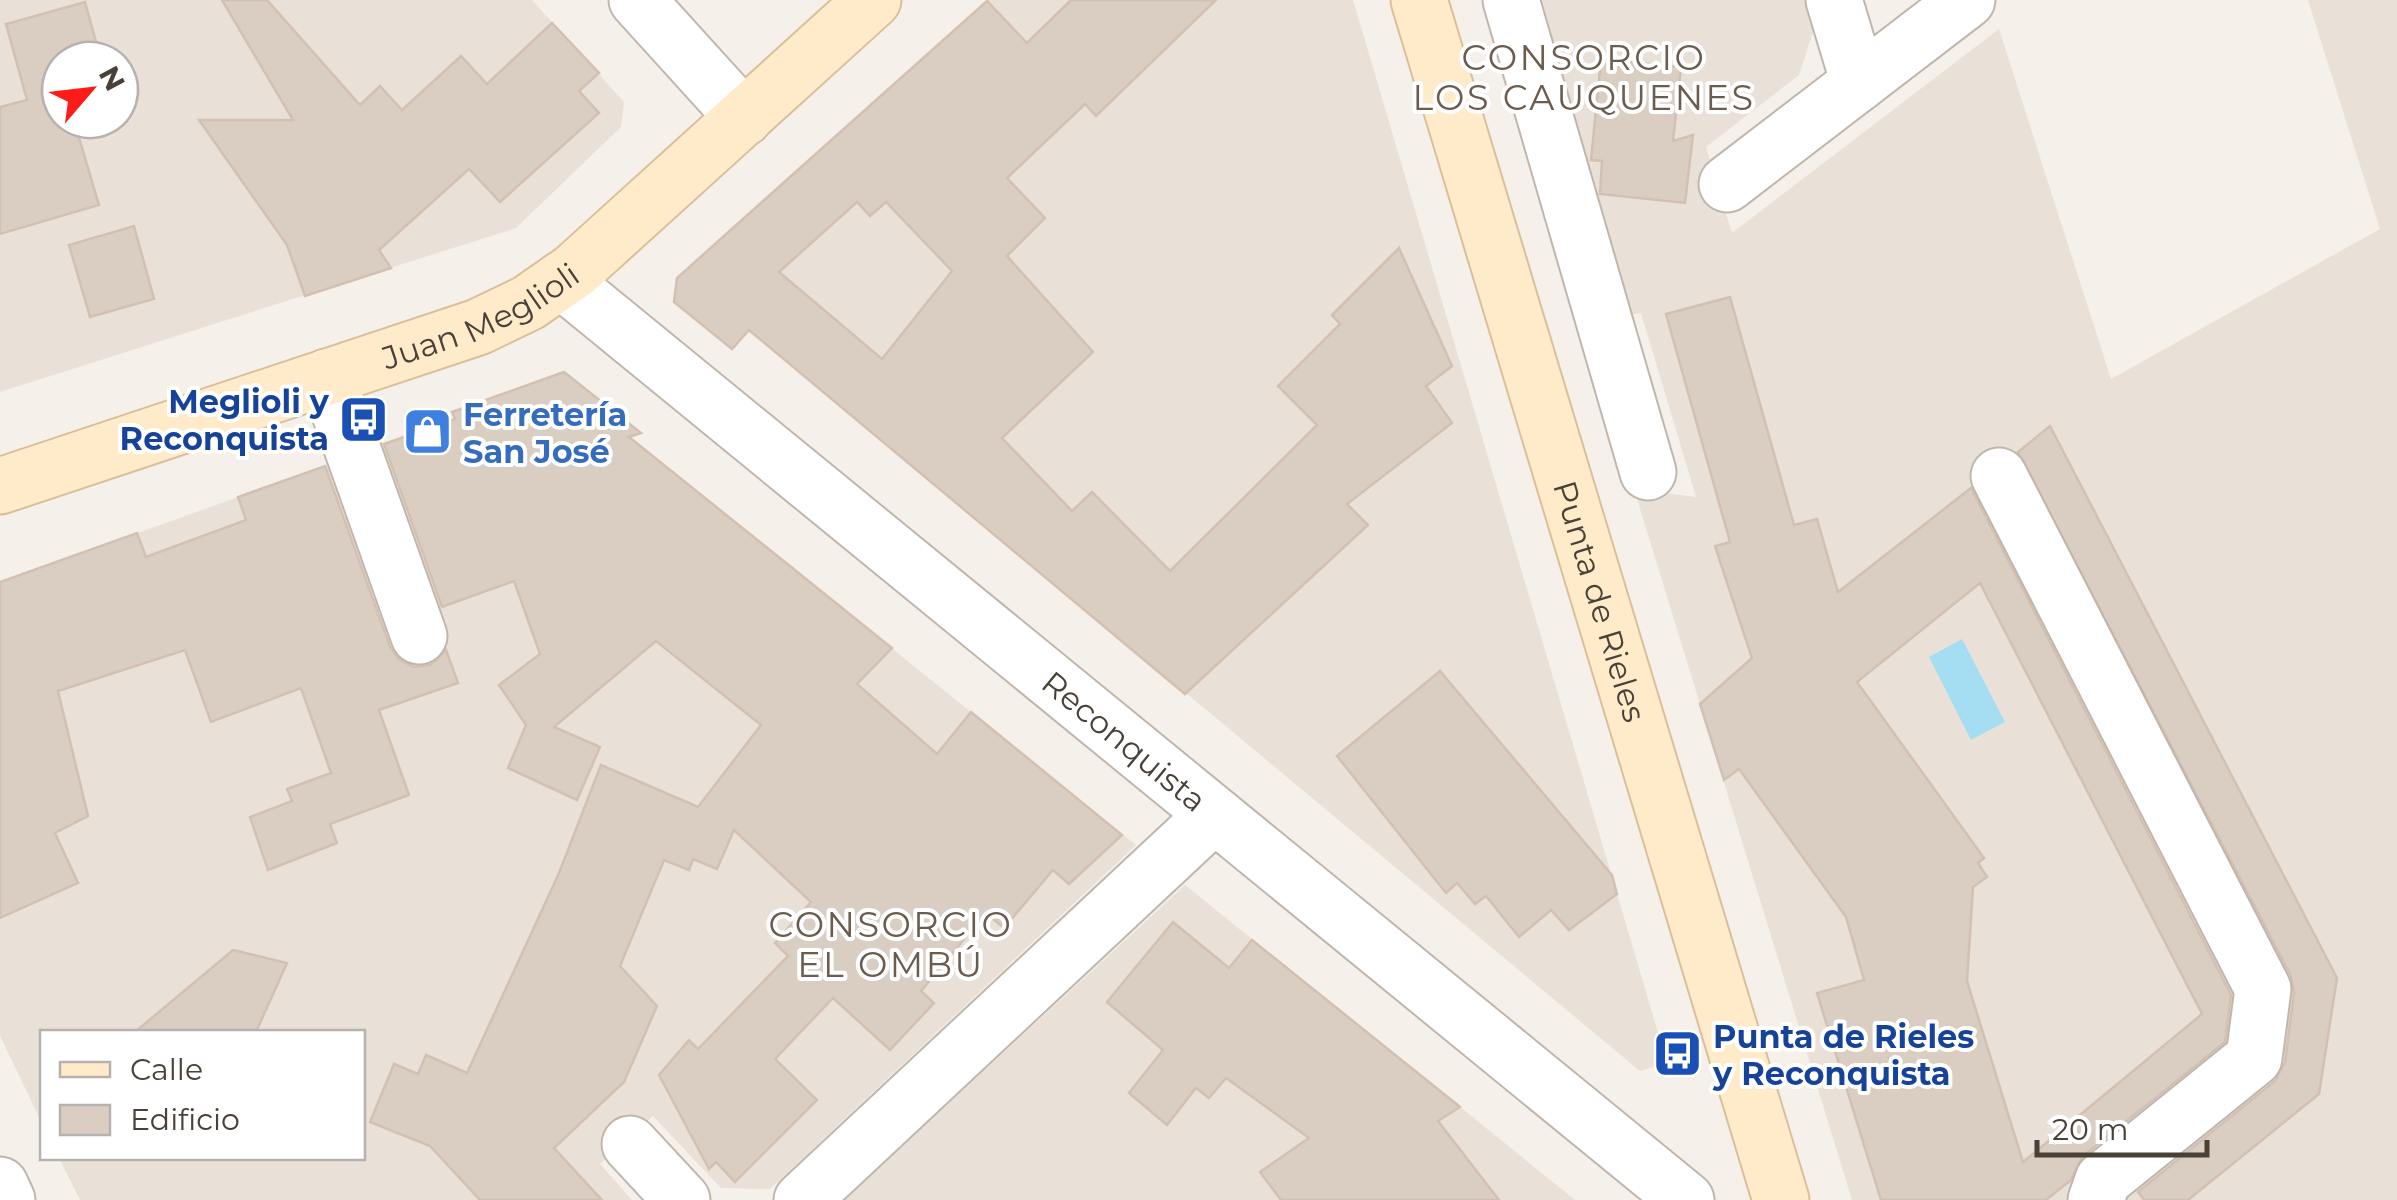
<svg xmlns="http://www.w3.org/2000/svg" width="2397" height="1200" font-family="Montserrat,sans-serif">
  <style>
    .residential { fill: #e9e1d8; fill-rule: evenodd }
    .water { fill: #a5ddf2 }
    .building { fill: #dacdc2; stroke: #d2c1b2; stroke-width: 2.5; fill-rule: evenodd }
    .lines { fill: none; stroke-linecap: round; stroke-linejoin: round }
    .street-casing { stroke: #c1b6ac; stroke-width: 59 }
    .secondary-casing { stroke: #d9c09b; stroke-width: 59 }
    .street { stroke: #fff; stroke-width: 55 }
    .secondary { stroke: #ffebca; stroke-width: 55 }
    .labels { text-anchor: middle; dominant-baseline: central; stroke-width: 8; stroke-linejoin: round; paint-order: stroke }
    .street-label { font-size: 32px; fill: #494037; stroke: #fff }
    .transit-label { font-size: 32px; font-weight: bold; fill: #164399; stroke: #fff; text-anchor: end }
    .shop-label { font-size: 32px; font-weight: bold; fill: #366cbe; stroke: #fff; text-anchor: start }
    .neighbourhood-label { font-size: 35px; letter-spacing: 2.5px; fill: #6c5c4e; stroke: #fff }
  </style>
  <rect width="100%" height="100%" fill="#f5f0ea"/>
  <!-- residential -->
  <g class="residential">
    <path d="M 0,0 L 532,0 L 624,102 L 621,127 L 516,228 L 0,392 ZM 60,60 L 120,60 L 120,120 L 60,120 Z"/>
    <polygon points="988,0 1353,0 1667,1063 1640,1071 750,330 732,349 674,302 677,278"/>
    <polygon points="1542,0 1807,0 1815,26 1799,75 1706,147 1732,233 1999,29 2111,379 2380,229 2308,0 2397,0 2397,1200 1852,1200 1634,489 1696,497 1641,313 1629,315"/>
    <polygon points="561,382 1136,845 770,1189 721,1188 653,1116 600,1164 632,1200 80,1200 59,1158 362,1158 362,1032 42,1032 42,1123 0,1036 0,582"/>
    <polygon points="1185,885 1412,1068 1575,1200 844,1200"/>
  </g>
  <!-- water -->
  <polygon class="water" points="1962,639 2005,722 1971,740 1929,657"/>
  <!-- building -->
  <g class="building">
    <polygon points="222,0 267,0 360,105 380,86 402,110 461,56 487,84 552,23 599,73 579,91 599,113 500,202 469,169 379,250 391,268 305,296 287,245 199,120 293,120"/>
    <path d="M 1071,0 L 1216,0 L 1096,116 L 1085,104 L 1007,178 L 1045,218 L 1007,256 L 1093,352 L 1002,438 L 1072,511 L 1092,492 L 1170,571 L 1317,425 L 1278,386 L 1340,324 L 1332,315 L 1399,248 L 1452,366 L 1426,386 L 1452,423 L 1347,504 L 1368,525 L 1185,694 L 749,330 L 732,349 L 674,302 L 677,278 L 987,1 L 1027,43 ZM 857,202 L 870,216 L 886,202 L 952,271 L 882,359 L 779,272 Z"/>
    <polygon points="85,2 101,60 60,60 60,120 115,120 77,131 99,205 0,234 0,107 27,100 6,24"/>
    <polygon points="1601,59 1681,67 1673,141 1693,135 1685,203 1600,194 1602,161 1591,160"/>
    <polygon points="134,226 154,299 90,317 69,245"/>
    <path d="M 1730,297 L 1794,525 L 1817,519 L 1838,592 L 1971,488 L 2231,995 L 2225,1042 L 2083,1156 L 2070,1181 L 2046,1200 L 1881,1200 L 1817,993 L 1864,980 L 1846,917 L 1739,769 L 1724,780 L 1700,704 L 1752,658 L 1715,546 L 1730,542 L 1666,314 ZM 1980,583 L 2202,1014 L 2023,1162 L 1967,981 L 1973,887 L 1987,877 L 1978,863 L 1984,858 L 1857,682 Z"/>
    <polygon points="564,372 641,433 629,437 892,648 857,684 937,754 971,712 1122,835 1069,884 1053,870 1004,928 986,913 921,991 934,1003 890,1050 833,998 775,1059 817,1100 735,1182 716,1162 709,1169 659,1075 689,1040 698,1049 788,956 775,943 811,902 734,830 717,869 693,859 689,870 664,860 620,966 657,1006 624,1082 554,1148 602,1200 480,1200 430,1146 370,1122 394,1064 418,1074 426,1055 467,1073 559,873 601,765 698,807 761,725 656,641 554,727 600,747 577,800 508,768 526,725 499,685 540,654 514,581 442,607 384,444 455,419 452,412"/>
    <polygon points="2050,426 2337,978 2319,1094 2188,1200 2144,1200 2138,1192 2275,1081 2285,1062 2294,993 2291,976 2018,452"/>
    <polygon points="325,466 390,647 400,660 414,667 430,665 446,650 458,683 379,710 409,795 330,824 337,843 268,870 250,817 292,801 287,789 331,773 301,688 211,722 185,650 58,691 88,816 55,833 78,883 0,918 0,582 137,533 146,557 246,520 238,497"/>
    <polygon points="1440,671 1612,875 1617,894 1569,930 1551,910 1519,937 1486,896 1475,904 1457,883 1446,893 1337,756"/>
    <polygon points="1173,922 1229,968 1252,940 1460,1107 1438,1121 1499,1200 1281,1200 1260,1172 1309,1138 1226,1078 1209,1098 1196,1088 1167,1125 1129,1093 1163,1050 1107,1002"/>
    <polygon points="233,950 287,963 256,1032 135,1032"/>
  </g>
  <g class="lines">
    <defs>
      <g id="street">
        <polyline points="637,0 744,118"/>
        <polyline points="1511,0 1648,472"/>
        <polyline points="1834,0 1859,83"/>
        <polyline points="1727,184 1967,0"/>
        <path id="s1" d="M 561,280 L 1686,1200"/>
        <polyline points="327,377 419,636"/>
        <polyline points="1999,476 2263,989 2254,1058 2103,1180 2096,1200"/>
        <polyline points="630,1144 682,1200"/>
        <polyline points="0,1185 7,1200"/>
        <polyline points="802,1200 1214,815"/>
      </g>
      <g id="secondary">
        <path id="s2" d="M 1419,0 L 1781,1200"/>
        <path id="s3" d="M 0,486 L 478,327 L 528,303 L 574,271 L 873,0"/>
      </g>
    </defs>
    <!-- street casing -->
    <use href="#street" class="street-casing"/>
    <!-- secondary casing -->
    <use href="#secondary" class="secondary-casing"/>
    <!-- street -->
    <use href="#street" class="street"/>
    <!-- secondary -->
    <use href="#secondary" class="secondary"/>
  </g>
  <!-- icons -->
  <defs>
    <symbol id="bus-square" viewBox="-11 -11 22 22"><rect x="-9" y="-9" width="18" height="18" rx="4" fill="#1a4fb4" stroke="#fff"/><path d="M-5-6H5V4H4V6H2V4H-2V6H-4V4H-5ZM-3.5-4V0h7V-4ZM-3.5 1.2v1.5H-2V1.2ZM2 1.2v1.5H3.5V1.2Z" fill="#fff"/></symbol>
    <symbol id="shop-square" viewBox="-11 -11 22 22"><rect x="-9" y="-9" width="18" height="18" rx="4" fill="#3f7fe0" stroke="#fff"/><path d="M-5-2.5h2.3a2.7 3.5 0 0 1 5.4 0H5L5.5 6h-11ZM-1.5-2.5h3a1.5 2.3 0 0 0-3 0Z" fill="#fff"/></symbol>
  </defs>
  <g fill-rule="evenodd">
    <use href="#bus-square" x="336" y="392" width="55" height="55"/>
    <use href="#shop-square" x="400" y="404" width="55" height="55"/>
    <use href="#bus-square" x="1650" y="1026" width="55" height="55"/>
  </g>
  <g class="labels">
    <!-- street labels -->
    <g class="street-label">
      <text stroke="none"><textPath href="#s3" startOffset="510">Juan Meglioli</textPath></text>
      <text stroke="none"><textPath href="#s2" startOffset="628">Punta de Rieles</textPath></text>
      <text stroke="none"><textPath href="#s1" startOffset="728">Reconquista</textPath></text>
    </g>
    <!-- transit labels -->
    <g class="transit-label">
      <text x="329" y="401">Meglioli y<tspan x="329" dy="37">Reconquista</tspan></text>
      <text x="1713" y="1036" text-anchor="start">Punta de Rieles<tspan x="1713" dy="37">y Reconquista</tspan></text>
    </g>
    <!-- shop labels -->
    <g class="shop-label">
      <text x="463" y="414">Ferretería<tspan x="463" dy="37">San José</tspan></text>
    </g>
    <!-- neighbourhood labels -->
    <g class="neighbourhood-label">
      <text x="1584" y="57">CONSORCIO<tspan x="1584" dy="40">LOS CAUQUENES</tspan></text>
      <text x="891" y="924">CONSORCIO<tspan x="891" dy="40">EL OMBÚ</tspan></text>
    </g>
  </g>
  <!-- legend -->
  <rect x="40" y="1030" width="325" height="130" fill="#ffffff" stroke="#b6b3af" stroke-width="2.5"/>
  <rect x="60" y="1062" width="50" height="15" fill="#ffebca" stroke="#b6b3af" stroke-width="2.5"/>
  <text x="130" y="1080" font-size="30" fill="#494037">Calle</text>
  <rect x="60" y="1105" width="50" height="30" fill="#dacdc2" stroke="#b6b3af" stroke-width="2.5"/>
  <text x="130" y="1130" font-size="30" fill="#494037">Edificio</text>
  <!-- north arrow -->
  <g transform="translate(90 90) rotate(62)"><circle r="48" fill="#ffffff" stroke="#b6b3af" stroke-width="2.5"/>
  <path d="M0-8L18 38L0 25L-18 38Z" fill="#fd1c18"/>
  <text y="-15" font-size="28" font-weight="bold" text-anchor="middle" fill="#494037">N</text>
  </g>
  <!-- scale -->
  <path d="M2037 1140v15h170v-15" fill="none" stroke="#494037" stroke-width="5"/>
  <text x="2052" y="1140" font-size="30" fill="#494037" stroke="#ffffff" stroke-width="8" paint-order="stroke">20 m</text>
</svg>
